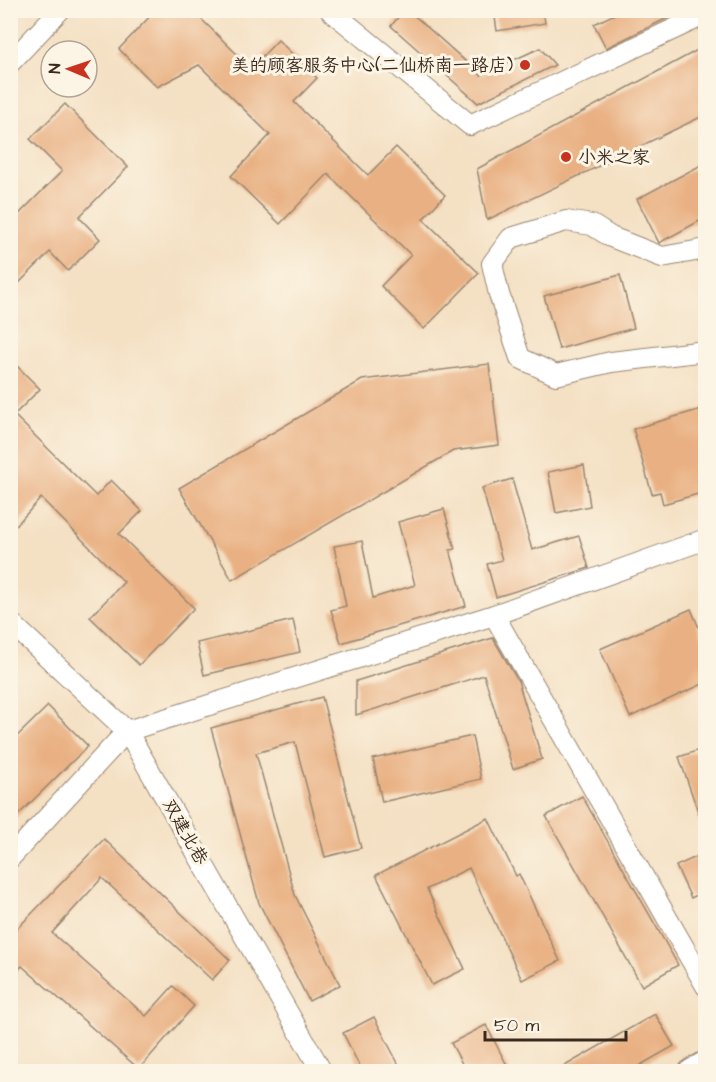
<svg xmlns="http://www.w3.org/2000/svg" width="716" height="1082" font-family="'Architects Daughter','LXGW WenKai TC',sans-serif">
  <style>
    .building { fill: #e9b183 }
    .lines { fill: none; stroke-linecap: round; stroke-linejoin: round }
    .minor-casing { stroke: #988570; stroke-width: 22 }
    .tertiary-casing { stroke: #988570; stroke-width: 27 }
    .minor { stroke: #fff; stroke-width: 20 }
    .tertiary { stroke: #fff; stroke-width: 24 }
    .poi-dot { fill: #c8321e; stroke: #fcf5e5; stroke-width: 2 }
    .labels { text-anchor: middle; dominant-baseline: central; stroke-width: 6; stroke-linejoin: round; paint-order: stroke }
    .poi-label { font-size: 18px; fill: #3b2a1e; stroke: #fcf5e5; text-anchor: end }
    .street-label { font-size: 18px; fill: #3b2a1e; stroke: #fcf5e5 }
  </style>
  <rect width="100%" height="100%" fill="#fcf5e5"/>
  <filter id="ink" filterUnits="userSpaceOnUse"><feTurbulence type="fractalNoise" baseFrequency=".0167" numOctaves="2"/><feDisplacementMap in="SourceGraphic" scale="12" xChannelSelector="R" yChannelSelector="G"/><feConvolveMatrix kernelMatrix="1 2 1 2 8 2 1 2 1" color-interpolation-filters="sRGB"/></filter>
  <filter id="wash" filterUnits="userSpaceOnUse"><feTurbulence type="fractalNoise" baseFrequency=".008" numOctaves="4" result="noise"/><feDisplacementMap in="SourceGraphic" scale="24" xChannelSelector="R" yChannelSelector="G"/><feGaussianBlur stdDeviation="1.35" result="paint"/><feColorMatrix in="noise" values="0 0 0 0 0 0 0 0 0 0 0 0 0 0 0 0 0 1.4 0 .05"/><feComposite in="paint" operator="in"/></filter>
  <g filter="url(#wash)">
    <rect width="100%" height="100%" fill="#f4e0c3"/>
    <g id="blocks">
      <!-- building -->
      <g class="building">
        <polygon points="156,10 192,10 251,68 278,40 317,78 294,102 368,175 396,147 445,195 423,219 479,273 424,329 381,286 411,255 328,174 280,224 231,176 270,135 199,65 157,87 119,49"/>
        <polygon points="404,10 408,10 481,75 540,48 555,65 478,103 391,26"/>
        <polygon points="494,10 543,10 545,23 497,31"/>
        <polygon points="613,10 684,10 606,48 594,24 615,14"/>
        <polygon points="705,46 705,115 487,220 477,169"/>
        <polygon points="65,104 128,167 79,217 100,239 68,271 50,252 10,292 10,223 62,171 30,139"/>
        <polygon points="705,163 705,218 659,243 637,199"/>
        <polygon points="620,275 634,328 559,349 544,296"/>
        <polygon points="10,359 40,389 14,415 96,496 111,480 142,511 119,534 194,608 139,665 90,617 124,582 41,498 10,532"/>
        <polygon points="489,364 499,445 453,451 232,580 179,488 362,380"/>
        <polygon points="705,408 705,492 663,504 660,492 652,494 633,429"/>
        <polygon points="584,465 590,506 556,513 548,472"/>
        <polygon points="512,479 532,550 579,536 589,568 496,597 487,564 502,560 482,488"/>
        <polygon points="444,509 455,549 450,550 466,606 341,643 331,610 346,606 334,546 362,541 373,598 415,585 398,522"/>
        <polygon points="691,609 705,642 705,683 630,717 600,649"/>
        <polygon points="293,620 300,652 204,675 197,643"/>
        <polygon points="493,638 518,681 542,759 513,769 484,675 356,715 356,681"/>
        <polygon points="322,697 361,848 325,857 295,742 256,753 295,895 340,985 309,1001 259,903 211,728"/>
        <polygon points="48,706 88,746 10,823 10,743"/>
        <polygon points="472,736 481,779 382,802 373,759"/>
        <polygon points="705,748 705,826 703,826 679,757"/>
        <polygon points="582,796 678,965 642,986 546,816"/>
        <polygon points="488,818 516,876 519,874 560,961 522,980 469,868 427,889 465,969 432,985 376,875"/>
        <polygon points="104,839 230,960 212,980 102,878 52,933 146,1016 173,986 194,1006 139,1069 22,966 10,978 10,936"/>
        <polygon points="705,853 705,891 691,898 676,866"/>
        <polygon points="655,1014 674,1046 630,1071 556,1071"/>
        <polygon points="374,1017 402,1071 362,1071 343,1033"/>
        <polygon points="486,1025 510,1071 466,1071 451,1043"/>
      </g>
    </g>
  </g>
  <g filter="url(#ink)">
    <use href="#blocks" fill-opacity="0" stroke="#988570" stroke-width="1.5"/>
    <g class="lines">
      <defs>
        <g id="minor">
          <polyline points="330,10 470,125 706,14"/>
          <polyline points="10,63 60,10"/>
          <polyline points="706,249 662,257 611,237 592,225 566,221 511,238 492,264 499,294 520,358 556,375 611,362 706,351"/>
          <polyline points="494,615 706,986"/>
          <polyline points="10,622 127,731 322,1072"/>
          <polyline points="10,858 127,731 494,615 706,539"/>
        </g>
        <polyline id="tertiary" points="691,1072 706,1063"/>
      </defs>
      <!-- minor casing -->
      <use href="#minor" class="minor-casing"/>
      <!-- tertiary casing -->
      <use href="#tertiary" class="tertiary-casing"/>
      <!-- minor -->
      <use href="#minor" class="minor"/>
      <!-- tertiary -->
      <use href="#tertiary" class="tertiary"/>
    </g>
  </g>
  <!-- markers -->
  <g class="poi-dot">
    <circle cx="525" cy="65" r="6"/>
    <circle cx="566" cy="157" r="6"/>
  </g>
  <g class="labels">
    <!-- poi labels -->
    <g class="poi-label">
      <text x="513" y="65">美的顾客服务中心(二仙桥南一路店)</text>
      <text x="578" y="157" text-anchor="start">小米之家</text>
    </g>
    <!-- street labels -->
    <g class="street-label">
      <text transform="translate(185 832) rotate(60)">双建北巷</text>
    </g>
  </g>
  <!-- margin -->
  <rect width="716" height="1082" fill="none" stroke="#fcf5e5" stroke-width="36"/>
  <!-- north arrow -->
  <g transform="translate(69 69) rotate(272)"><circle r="28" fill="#fcf5e5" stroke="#afa495" stroke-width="1.5"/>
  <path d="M0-4.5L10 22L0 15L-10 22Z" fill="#c8321e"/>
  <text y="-9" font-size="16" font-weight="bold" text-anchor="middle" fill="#3b2a1e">N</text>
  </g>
  <!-- scale -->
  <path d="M485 1031v9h141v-9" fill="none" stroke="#3b2a1e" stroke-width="3"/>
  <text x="494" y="1031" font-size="18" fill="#3b2a1e" stroke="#fcf5e5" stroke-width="4.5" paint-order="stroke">50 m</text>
</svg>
